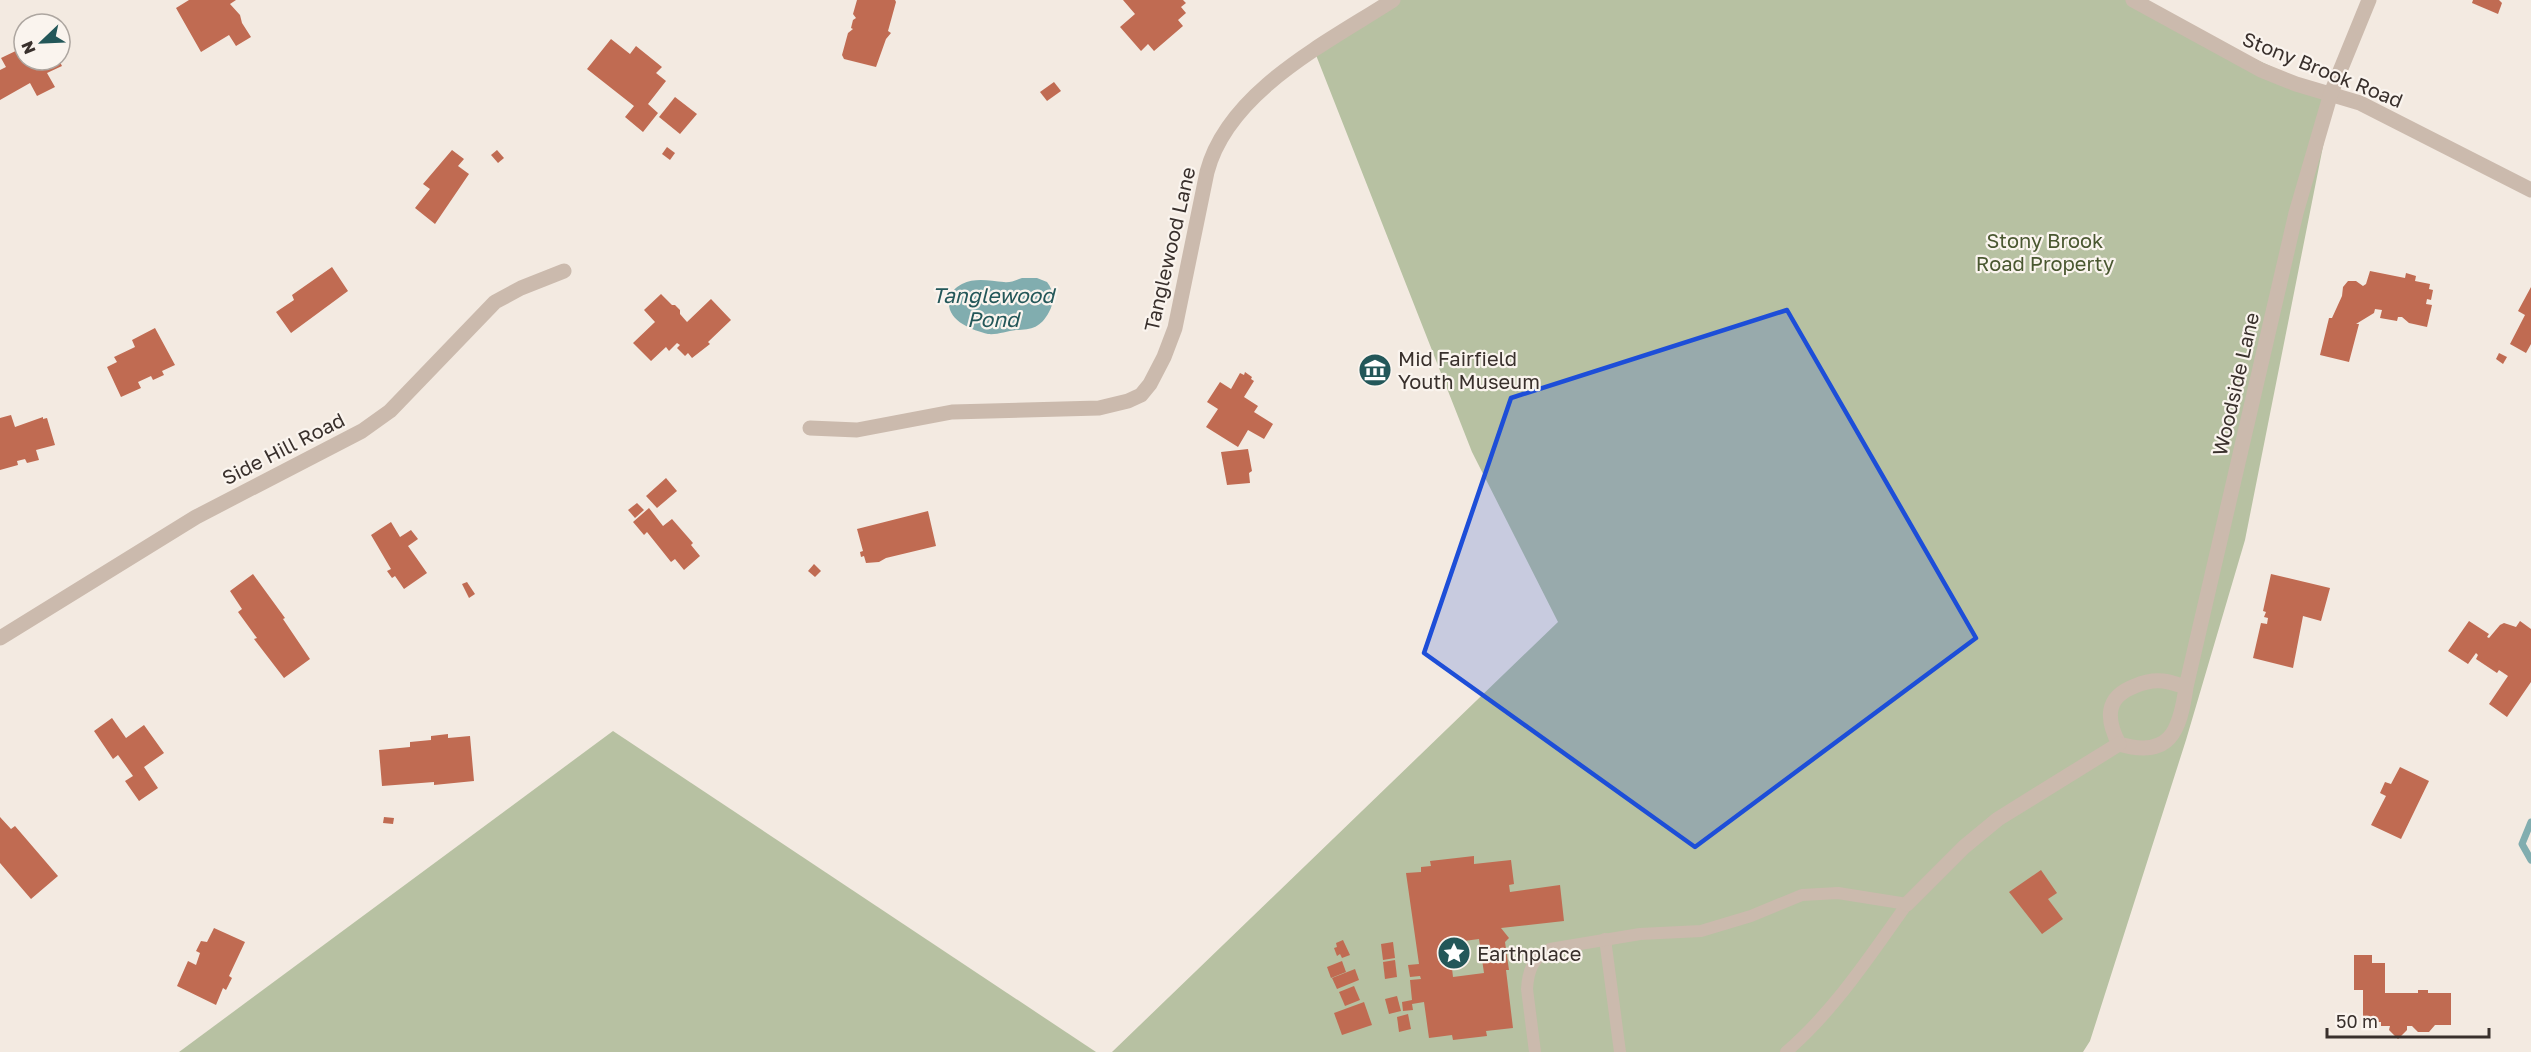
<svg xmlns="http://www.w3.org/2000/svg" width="2531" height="1052" font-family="'Golos Text',sans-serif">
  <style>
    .green { fill: #b7c1a2 }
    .water { fill: #81adaf }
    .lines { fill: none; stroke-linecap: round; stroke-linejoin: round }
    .stream { stroke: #81adaf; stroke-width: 7 }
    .building { fill: #c06b52; fill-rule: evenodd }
    .service { stroke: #cbbaad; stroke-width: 12 }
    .minor { stroke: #cbbaad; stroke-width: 15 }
    .marked { fill: #1d4ed8; fill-opacity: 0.2; stroke: #1d4ed8; stroke-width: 4.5; stroke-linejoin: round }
    .labels { text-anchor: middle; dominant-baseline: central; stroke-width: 4.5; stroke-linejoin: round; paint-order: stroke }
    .street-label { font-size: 20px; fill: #39302c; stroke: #faf4ee }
    .park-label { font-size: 20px; fill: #495730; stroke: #faf4ee }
    .poi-label { font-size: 20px; fill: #39302c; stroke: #faf4ee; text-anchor: start }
    .water-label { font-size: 21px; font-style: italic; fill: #235759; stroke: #faf4ee }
  </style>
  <rect width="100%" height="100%" fill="#f3eae1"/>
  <!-- green -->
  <g class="green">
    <polygon points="1384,0 2131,0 2333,96 2245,540 2186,740 2090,1041 2083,1052 1112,1052 1558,622 1472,452 1314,50"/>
    <polygon points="613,731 1096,1052 179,1052"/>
  </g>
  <!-- water -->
  <path class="water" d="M 1022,278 L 1037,278 L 1047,282 C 1054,291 1055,301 1049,312 C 1041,327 1032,330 1016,330 C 1007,331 997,335 988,334 C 972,330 947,321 949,301 C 950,292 955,288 962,284 C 976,277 990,281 1004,282 C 1010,283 1016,280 1022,278 Z"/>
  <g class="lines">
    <!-- stream -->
    <polyline class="stream" points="2531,822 2522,844 2531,860"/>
  </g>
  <!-- building -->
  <g class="building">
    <polygon points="189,0 236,0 230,4 240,15 242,23 251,37 236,46 229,35 201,52 176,8"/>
    <polygon points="857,0 895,0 896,2 888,31 891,33 886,39 876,67 844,59 842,55 848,33 853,29 851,28 853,20 856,18 853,14"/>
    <polygon points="1123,0 1183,0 1186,3 1181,7 1186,13 1178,20 1183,26 1154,51 1148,44 1141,51 1120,27 1135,14"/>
    <polygon points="2473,0 2499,0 2502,3 2498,14 2472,3"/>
    <polygon points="611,39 630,54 636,46 662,67 656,73 666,81 648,104 658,113 643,132 625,117 634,106 587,69"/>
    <polygon points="24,47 24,60 59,60 62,66 47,73 55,87 37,96 30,83 0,100 0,70 6,67 1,58"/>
    <polygon points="1054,82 1061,91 1047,101 1040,92"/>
    <polygon points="675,97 697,114 680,134 659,117"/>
    <polygon points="667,147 675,153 670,160 662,154"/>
    <polygon points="452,150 464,159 458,166 469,174 435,224 415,208 430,189 423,184"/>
    <polygon points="497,150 504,158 498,163 491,155"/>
    <polygon points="332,267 348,291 291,333 276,312 294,300 292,295"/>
    <polygon points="2370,271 2405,278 2406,273 2416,276 2415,281 2430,284 2429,289 2433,290 2431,300 2427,299 2426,304 2432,305 2427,327 2409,323 2402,317 2398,317 2397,321 2380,318 2382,310 2375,309 2374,313 2356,324 2359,324 2349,362 2320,355 2329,318 2332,318 2342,296 2343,287 2348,281 2356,281 2363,286 2366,284"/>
    <polygon points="2531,287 2531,344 2526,353 2510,344 2525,315 2518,311"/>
    <polygon points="661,294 672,305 675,305 680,310 680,314 687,322 711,299 731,320 708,342 710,344 692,358 688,353 685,356 677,348 680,345 677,343 669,351 666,347 651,361 633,343 655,322 644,310"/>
    <polygon points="155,328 175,365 162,371 164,375 153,380 151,376 138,382 141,388 121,397 107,367 117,362 114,357 135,347 132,340"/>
    <polygon points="2499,353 2507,357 2503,364 2496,359"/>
    <polygon points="1245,372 1252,377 1251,379 1254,381 1244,397 1258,406 1254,412 1273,424 1264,439 1248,430 1238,447 1206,427 1218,409 1207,402 1220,382 1231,389 1240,373 1244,375"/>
    <polygon points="11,415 15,427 43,417 43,419 47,418 55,445 36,450 39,460 27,463 25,459 17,461 18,465 0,470 0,418"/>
    <polygon points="1248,449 1252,471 1249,473 1250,483 1227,485 1221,452"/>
    <polygon points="666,478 677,491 657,508 646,496"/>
    <polygon points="637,503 644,510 635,518 628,510"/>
    <polygon points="649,508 663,526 672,519 693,543 691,545 700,556 684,570 675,559 671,562 647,532 644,535 633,522"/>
    <polygon points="928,511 936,546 886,558 879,562 866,563 864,556 861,557 860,552 863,551 857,529"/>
    <polygon points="391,522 400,537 411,530 418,539 408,546 427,573 404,589 395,576 392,578 387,571 391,569 371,535"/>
    <polygon points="814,564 821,571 815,577 808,571"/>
    <polygon points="253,574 285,618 283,619 310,659 284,678 254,639 257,638 238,612 242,609 230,591"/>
    <polygon points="2271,574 2330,588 2321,621 2303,616 2293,668 2253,658 2261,623 2267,624 2268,618 2264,617 2266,612 2263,611"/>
    <polygon points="467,582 475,594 469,598 462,584"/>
    <polygon points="2469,621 2489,634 2487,637 2489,638 2500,625 2504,623 2516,627 2520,621 2531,629 2531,682 2507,717 2489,704 2508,676 2499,670 2497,673 2476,659 2478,655 2476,653 2468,664 2448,651"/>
    <polygon points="112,718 126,738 144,725 164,753 144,767 158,788 139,801 125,781 133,776 118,755 113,759 94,731"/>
    <polygon points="448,734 448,738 470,736 474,781 434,785 434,782 382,786 379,750 410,747 410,742 431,740 431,736"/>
    <polygon points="2400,767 2429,781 2401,839 2371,825 2386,796 2380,793 2385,782 2391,784"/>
    <polygon points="0,817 11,829 15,826 58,876 31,899 0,863"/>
    <polygon points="384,817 394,818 393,824 383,823"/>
    <path d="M 1474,856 L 1474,864 L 1511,860 L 1514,884 L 1509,885 L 1510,892 L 1560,885 L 1564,921 L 1501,928 L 1509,938 L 1505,942 L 1509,970 L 1506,970 L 1513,1028 L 1486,1031 L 1487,1036 L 1453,1040 L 1452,1035 L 1429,1038 L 1424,1002 L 1412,1004 L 1413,1010 L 1403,1011 L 1402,1002 L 1412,1000 L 1410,980 L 1421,979 L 1420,976 L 1410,977 L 1408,965 L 1419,964 L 1406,873 L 1421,872 L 1421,867 L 1431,866 L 1430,861 ZM 1479,939 L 1484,973 L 1453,977 L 1449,943 Z"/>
    <polygon points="2041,870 2057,893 2048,899 2063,919 2042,934 2009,892"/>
    <polygon points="214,928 245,942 229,976 232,978 226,990 223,988 216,1005 177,986 188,961 196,965 200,953 196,951 201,941 207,942"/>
    <polygon points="1343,940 1350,955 1342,958 1340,954 1337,956 1334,948 1337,947 1336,943"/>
    <polygon points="1393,942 1395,958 1383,960 1381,944"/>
    <polygon points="2354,955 2372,955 2372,963 2385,963 2385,993 2418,993 2418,990 2428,990 2428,993 2451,993 2451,1025 2435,1025 2429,1032 2418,1032 2412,1026 2407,1026 2407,1030 2398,1039 2389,1030 2390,1026 2381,1026 2381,1022 2363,1022 2363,990 2354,990"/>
    <polygon points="1395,960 1397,977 1385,979 1383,962"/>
    <polygon points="1342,961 1346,972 1331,978 1327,967"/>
    <polygon points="1355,969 1359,980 1337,989 1332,978"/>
    <polygon points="1354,986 1360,1000 1345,1006 1339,992"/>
    <polygon points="1397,996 1401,1011 1389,1014 1385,999"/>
    <polygon points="1364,1002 1372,1025 1342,1035 1334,1013"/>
    <polygon points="1408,1014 1411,1029 1399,1032 1397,1017"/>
  </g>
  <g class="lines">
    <!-- service -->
    <g class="service">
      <polyline points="1605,939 1620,1052"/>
      <path d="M 1535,1052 L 1527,989 C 1528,971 1533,957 1550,949 L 1640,934 L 1701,931 L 1751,916 L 1802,895 L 1838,893 L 1907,904 C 1870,956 1834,1011 1786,1052"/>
    </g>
    <!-- minor -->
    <g class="minor">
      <polyline points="2133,0 2261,70 2296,84 2360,103 2531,190"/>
      <path d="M 810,428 L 857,430 L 952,412 L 1099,408 L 1128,401 L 1141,395 L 1150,384 L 1164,357 L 1175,328 L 1207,172 C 1228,91 1328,42 1393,0"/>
      <polyline points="0,638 196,517 362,431 390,411 495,302 521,288 564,271"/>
      <path d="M 2186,687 C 2179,685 2171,682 2163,681 C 2153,680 2144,682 2135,686 C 2105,697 2106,719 2119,744 C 2170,759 2180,731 2186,687 L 2296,213 L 2331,93 L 2369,0"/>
      <polyline points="1907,904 1964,847 1998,819 2119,744"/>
    </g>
  </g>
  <!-- marked area -->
  <path class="marked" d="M 1787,310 L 1976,638 L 1695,847 L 1424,653 L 1511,398 Z"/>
  <!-- icons -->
  <defs>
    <symbol id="museum-disc" viewBox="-11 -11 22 22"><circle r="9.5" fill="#235759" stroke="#faf4ee"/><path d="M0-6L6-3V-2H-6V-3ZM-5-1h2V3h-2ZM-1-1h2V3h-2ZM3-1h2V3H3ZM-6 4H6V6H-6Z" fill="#fff"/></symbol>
    <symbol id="sight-disc" viewBox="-11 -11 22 22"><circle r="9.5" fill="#235759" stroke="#faf4ee"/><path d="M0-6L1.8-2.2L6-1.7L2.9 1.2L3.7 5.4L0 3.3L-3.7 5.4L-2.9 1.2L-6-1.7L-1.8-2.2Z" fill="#fff"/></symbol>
  </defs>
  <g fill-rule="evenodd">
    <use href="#museum-disc" x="1356" y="351" width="38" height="38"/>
    <use href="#sight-disc" x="1435" y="934" width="38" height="38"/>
  </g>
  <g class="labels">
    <!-- street labels -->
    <g class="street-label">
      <text transform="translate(2323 69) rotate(22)">Stony Brook Road</text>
      <text transform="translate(1169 249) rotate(-77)">Tanglewood Lane</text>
      <text transform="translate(2235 384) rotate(-77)">Woodside Lane</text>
      <text transform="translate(283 448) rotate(-27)">Side Hill Road</text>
    </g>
    <!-- park labels -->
    <g class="park-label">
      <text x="2045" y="240">Stony Brook<tspan x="2045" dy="23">Road Property</tspan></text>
    </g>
    <!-- poi labels -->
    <g class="poi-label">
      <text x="1398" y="358">Mid Fairfield<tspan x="1398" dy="23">Youth Museum</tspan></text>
      <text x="1477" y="953">Earthplace</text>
    </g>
    <!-- water labels -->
    <g class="water-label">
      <text x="993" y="295">Tanglewood<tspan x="993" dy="24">Pond</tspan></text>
    </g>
  </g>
  <!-- north arrow -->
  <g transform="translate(42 42) rotate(247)"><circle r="28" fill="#faf4ee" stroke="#ada6a0" stroke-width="1.5"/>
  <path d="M0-4.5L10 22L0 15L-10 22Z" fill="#235759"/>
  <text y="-9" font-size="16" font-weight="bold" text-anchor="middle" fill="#39302c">N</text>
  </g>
  <!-- scale -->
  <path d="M2327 1028v9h162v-9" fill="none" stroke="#39302c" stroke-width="3"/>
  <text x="2336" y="1028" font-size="18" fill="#39302c" stroke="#faf4ee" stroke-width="4.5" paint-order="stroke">50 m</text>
</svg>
